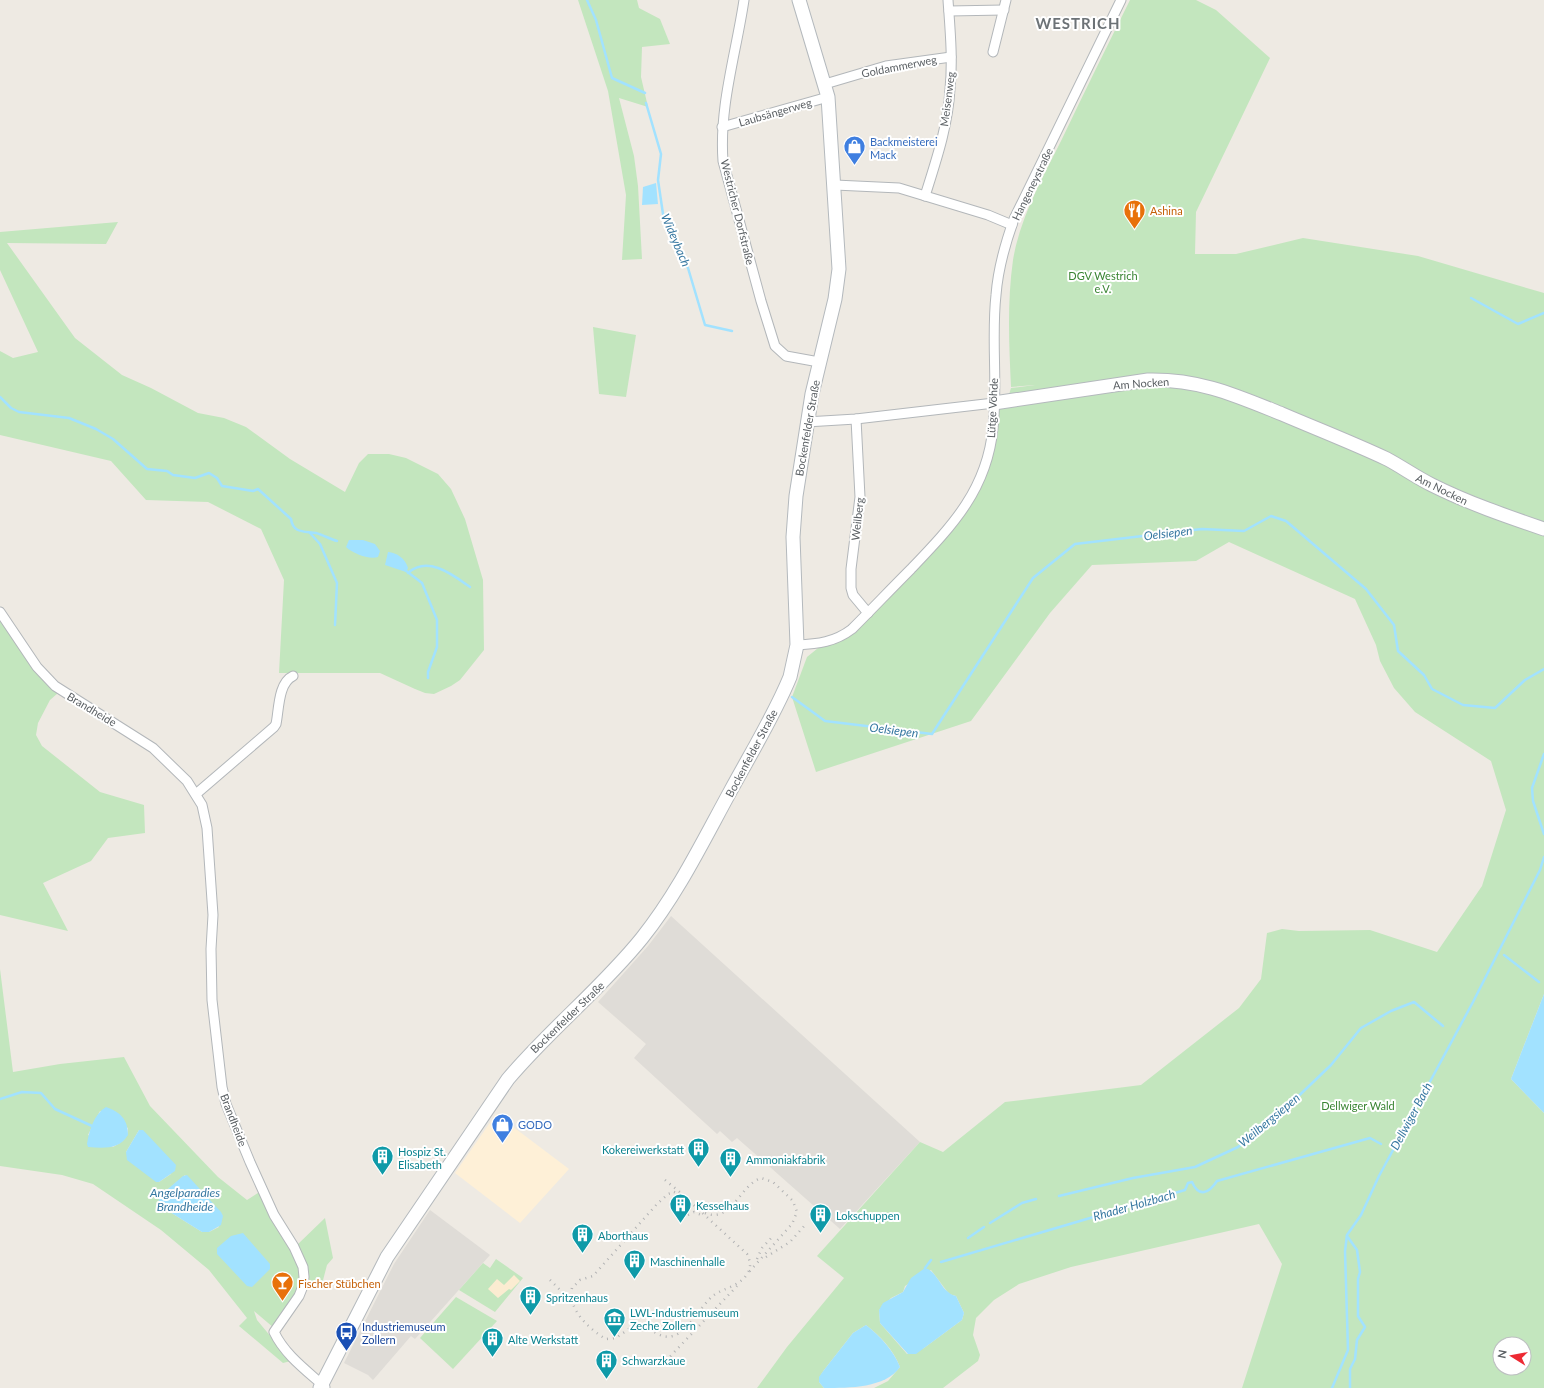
<svg xmlns="http://www.w3.org/2000/svg" width="1544" height="1388" font-family="Lato,sans-serif">
  <style>
    .commercial { fill: #fef0d7 }
    .industrial { fill: #dfdcd7 }
    .green { fill: #c3e6be; fill-rule: evenodd }
    .sand { fill: #fbecd1 }
    .water { fill: #a2e2ff }
    .lines { fill: none; stroke-linecap: round; stroke-linejoin: round }
    .stream { stroke: #a2e2ff; stroke-width: 2.5 }
    .street-casing { stroke: #b3b7ba; stroke-width: 11 }
    .secondary-casing { stroke: #b4b9bd; stroke-width: 15 }
    .street { stroke: #fff; stroke-width: 9 }
    .secondary { stroke: #fff; stroke-width: 13 }
    .rail { stroke: #b2b3b4; stroke-width: 2.5; stroke-dasharray: 1 5; stroke-linecap: butt }
    .labels { text-anchor: middle; dominant-baseline: central; stroke-width: 4; stroke-linejoin: round; paint-order: stroke }
    .street-label { font-size: 11px; fill: #5b6064; stroke: #fff }
    .shop-label { font-size: 11px; fill: #366cbe; stroke: #fff; text-anchor: start }
    .food-label { font-size: 11px; fill: #c56008; stroke: #fff; text-anchor: start }
    .park-label { font-size: 11px; fill: #398432; stroke: #fff }
    .culture-label { font-size: 11px; fill: #0d838f; stroke: #fff; text-anchor: start }
    .transit-label { font-size: 11px; fill: #164399; stroke: #fff; text-anchor: start }
    .water-label { font-size: 12px; font-style: italic; fill: #3778a1; stroke: #fff }
    .district-label { font-size: 15px; font-weight: bold; letter-spacing: 1px; fill: #6c7276; stroke: #fff }
  </style>
  <rect width="100%" height="100%" fill="#eeeae3"/>
  <!-- commercial -->
  <polygon class="commercial" points="496,1114 569,1169 520,1223 455,1173"/>
  <!-- industrial -->
  <g class="industrial">
    <polygon points="671,916 920,1142 840,1229 737,1138 732,1142 720,1131 717,1134 634,1058 646,1044 598,1002 648,946"/>
    <polygon points="430,1210 490,1255 415,1339 411,1336 373,1380 368,1375 344,1363 394,1264"/>
  </g>
  <!-- green -->
  <g class="green">
    <polygon points="578,0 637,0 639,8 660,19 670,44 642,47 641,77 648,107 619,98 634,156 638,186 642,259 622,260 626,195 608,91"/>
    <path d="M 1130,0 L 1196,0 L 1216,10 L 1270,58 L 1196,212 L 1195,254 L 1236,254 L 1303,238 L 1418,256 L 1544,293 L 1544,994 L 1511,1079 L 1544,1113 L 1544,1388 L 1242,1388 L 1282,1264 L 1259,1224 L 1071,1267 L 1019,1284 L 994,1300 L 976,1318 L 973,1335 L 980,1355 L 978,1361 L 943,1388 L 874,1388 L 888,1381 L 900,1367 C 893,1349 881,1337 866,1325 L 853,1333 L 824,1370 L 819,1378 L 819,1382 L 824,1388 L 757,1388 L 787,1347 L 844,1278 L 817,1256 L 920,1142 L 943,1152 L 1005,1102 L 1141,1085 L 1239,1008 L 1261,979 L 1267,933 L 1282,929 L 1299,931 L 1370,930 L 1437,952 L 1482,886 L 1506,810 L 1491,761 L 1415,712 L 1394,688 L 1380,661 L 1376,645 L 1355,599 L 1229,542 L 1196,561 L 1092,565 L 1050,613 L 971,721 L 816,772 L 792,697 L 807,657 L 823,644 L 842,637 L 931,548 L 979,483 L 994,403 L 1007,401 L 1011,388 L 1035,385 L 1011,387 C 1009,345 1007,302 1013,260 C 1020,217 1043,177 1062,139 C 1084,93 1107,46 1130,0 ZM 931,1270 L 949,1294 L 956,1296 L 964,1313 L 962,1320 L 924,1348 L 907,1354 L 880,1323 L 879,1310 L 891,1298 L 903,1292 L 905,1286 ZM 1500,1344 L 1524,1344 L 1524,1368 L 1500,1368 Z"/>
    <polygon points="118,222 106,244 7,243 75,338 122,375 151,388 198,413 224,418 246,427 290,459 345,492 359,463 368,454 389,454 406,458 438,474 451,489 465,519 483,580 484,650 460,680 451,686 434,694 425,693 415,689 380,673 279,673 284,580 261,529 208,502 146,500 111,461 0,435 0,351 13,358 38,352 0,270 0,232"/>
    <polygon points="593,327 636,335 626,397 599,394"/>
    <polygon points="0,617 58,693 50,700 38,723 36,735 42,746 100,792 144,805 145,833 108,838 91,861 43,883 68,931 0,915"/>
    <path d="M 0,969 L 13,1072 L 60,1064 L 124,1057 L 150,1106 L 218,1177 L 247,1200 L 261,1191 L 302,1269 L 299,1290 L 274,1328 L 254,1311 L 257,1320 L 291,1361 L 283,1363 L 239,1326 L 247,1318 L 209,1270 L 161,1230 L 93,1184 L 62,1175 L 0,1166 ZM 100,1111 L 128,1128 C 128,1139 122,1142 113,1147 L 88,1135 ZM 139,1130 L 171,1174 L 159,1182 L 156,1181 L 126,1152 ZM 185,1175 L 219,1227 L 209,1232 L 202,1232 L 157,1204 L 162,1194 Z"/>
    <polygon points="325,1218 333,1258 327,1265 322,1284 307,1280 296,1246"/>
    <polygon points="496,1259 523,1278 495,1312 459,1290 483,1263 490,1268"/>
    <polygon points="456,1297 497,1321 453,1369 420,1338"/>
  </g>
  <!-- sand -->
  <polygon class="sand" points="514,1275 520,1281 511,1290 509,1289 498,1298 488,1289 497,1279 504,1285"/>
  <!-- water -->
  <g class="water">
    <polygon points="656,183 658,204 642,205 643,187"/>
    <path d="M 349,540 L 363,540 L 375,544 L 380,551 L 378,557 C 369,560 352,553 346,547 Z"/>
    <path d="M 388,552 C 397,553 405,558 408,568 L 406,572 L 385,565 Z"/>
    <polygon points="1544,994 1544,1113 1511,1079"/>
    <path d="M 106,1107 C 120,1112 128,1119 128,1135 C 119,1150 103,1148 88,1147 L 87,1144 C 89,1131 94,1114 106,1107 Z"/>
    <polygon points="139,1130 143,1130 176,1165 175,1171 159,1182 156,1182 127,1160 126,1152"/>
    <polygon points="187,1175 221,1212 223,1216 221,1225 209,1232 202,1232 157,1204 162,1194 183,1176"/>
    <polygon points="243,1233 270,1264 270,1269 252,1287 247,1286 217,1254 217,1248 231,1236"/>
    <path d="M 925,1268 C 939,1272 940,1292 956,1296 L 964,1313 L 962,1320 L 916,1354 L 908,1354 L 880,1323 L 879,1310 L 883,1303 L 903,1292 L 911,1278 Z"/>
    <path d="M 866,1325 C 881,1337 893,1350 900,1367 C 885,1388 850,1388 824,1388 L 819,1382 L 819,1377 L 824,1370 L 853,1333 Z"/>
  </g>
  <g class="lines">
    <!-- stream -->
    <g class="stream">
      <polyline points="587,0 596,20 612,78 645,93"/>
      <polyline points="646,103 661,154 658,180 663,214 679,254 688,268 705,325 732,331"/>
      <polyline points="1471,298 1518,324 1544,313"/>
      <path d="M 0,397 L 11,408 L 19,412 L 69,418 L 96,429 L 113,439 L 147,469 L 167,471 L 173,475 L 195,478 L 209,473 L 217,478 L 222,486 L 253,491 L 258,489 L 291,519 C 293,534 305,531 316,533 C 323,535 330,539 337,541"/>
      <polyline points="310,533 320,544 337,583 335,625"/>
      <polyline points="405,570 422,583 437,620 437,647 428,672 428,678"/>
      <path d="M 408,573 C 428,555 453,575 470,587"/>
      <polyline points="792,697 825,721 932,734 1033,578 1075,544 1202,529 1244,531 1271,516 1286,521 1366,589 1394,625 1398,651 1424,675 1432,689 1463,705 1495,708 1525,680 1544,669"/>
      <polyline points="1544,754 1532,788 1533,801 1544,834"/>
      <polyline points="1504,955 1539,982"/>
      <polyline points="0,1099 22,1092 41,1093 55,1109 92,1126"/>
      <polyline points="1059,1196 1133,1178 1195,1167 1238,1147 1286,1108 1331,1065 1361,1028 1391,1011 1414,1002 1443,1026"/>
      <polyline points="990,1223 1022,1203 1036,1199"/>
      <polyline points="1347,1236 1357,1250 1360,1272 1358,1279 1358,1316 1365,1327 1357,1340 1355,1359 1350,1369 1350,1388"/>
      <polyline points="968,1238 984,1227"/>
      <path d="M 941,1262 L 1185,1190 L 1188,1183 L 1192,1182 C 1199,1198 1209,1193 1217,1181 L 1370,1138 L 1381,1144"/>
      <polyline points="925,1268 931,1260"/>
      <polyline points="1332,1388 1348,1350 1345,1251 1347,1235 1361,1215 1379,1176 1473,1002 1540,870 1544,857"/>
    </g>
    <defs>
      <g id="street">
        <path d="M 744,0 C 736,54 719,106 723,161 L 761,301 L 775,346 L 786,356 L 819,362"/>
        <polyline points="949,11 1004,10"/>
        <polyline points="993,52 1006,0"/>
        <polyline points="825,84 886,66 951,57"/>
        <polyline points="722,127 828,97"/>
        <polyline points="835,185 899,188 988,215 1012,225"/>
        <path d="M 925,196 C 936,161 948,126 950,89 C 953,59 950,29 948,0"/>
        <polyline points="856,419 860,497 851,569 851,588 853,595 868,613"/>
        <polyline points="806,422 856,419 994,403"/>
        <path d="M 0,612 L 37,667 L 55,686 L 153,748 L 187,781 L 202,805 L 207,828 L 213,915 L 211,949 L 212,1000 L 222,1087 L 226,1104 L 250,1162 L 274,1215 L 294,1247 L 303,1267 L 304,1277 L 303,1286 L 299,1296 L 274,1332 C 285,1355 306,1370 325,1387"/>
        <path d="M 797,645 C 818,644 835,642 852,629 C 872,609 891,589 911,569 C 952,526 987,490 993,428 C 998,384 991,339 996,295 C 998,269 1005,244 1014,219 L 1121,0"/>
        <path d="M 196,794 L 274,727 L 276,724 C 279,710 278,683 293,676"/>
      </g>
      <g id="secondary">
        <path d="M 994,403 L 1148,380 C 1200,379 1235,395 1282,414 C 1317,429 1353,443 1387,459 C 1402,467 1416,477 1432,485 C 1468,503 1506,516 1544,529"/>
        <path d="M 320,1388 L 387,1257 L 508,1079 C 550,1029 601,989 642,938 C 678,893 703,841 731,790 C 751,753 774,716 790,677 L 797,645 L 793,537 L 796,496 L 812,394 L 835,299 L 839,269 L 828,97 L 799,0"/>
      </g>
    </defs>
    <!-- street casing -->
    <use href="#street" class="street-casing"/>
    <!-- secondary casing -->
    <use href="#secondary" class="secondary-casing"/>
    <!-- street -->
    <use href="#street" class="street"/>
    <!-- secondary -->
    <use href="#secondary" class="secondary"/>
    <!-- rail -->
    <g class="rail">
      <polyline points="665,1180 681,1193"/>
      <path d="M 674,1192 L 685,1197 L 747,1254 C 750,1261 752,1267 747,1274 C 740,1286 724,1288 714,1295 C 701,1305 688,1332 673,1336 C 658,1340 650,1325 636,1324 L 616,1338 L 606,1339 C 590,1330 567,1309 572,1288 L 580,1280 L 593,1276 L 657,1204 L 668,1194 Z"/>
      <path d="M 705,1213 C 731,1224 740,1185 761,1178 L 773,1182 L 793,1201 L 797,1212 L 792,1224 L 749,1272"/>
      <polyline points="688,1215 694,1212 704,1216"/>
      <polyline points="766,1257 790,1242 806,1224"/>
      <polyline points="757,1259 762,1248 774,1235"/>
      <polyline points="550,1280 572,1302"/>
      <polyline points="662,1365 737,1286"/>
    </g>
  </g>
  <!-- icons -->
  <defs>
    <symbol id="shop-pin" viewBox="-11 -11 22 30"><path d="M0 17L-7.5 6A9.5 9.5 0 1 1 7.5 6Z" fill="#3f7fe0" stroke="#fff"/><path d="M-5-2.5h2.3a2.7 3.5 0 0 1 5.4 0H5L5.5 6h-11ZM-1.5-2.5h3a1.5 2.3 0 0 0-3 0Z" fill="#fff"/></symbol>
    <symbol id="restaurant-pin" viewBox="-11 -11 22 30"><path d="M0 17L-7.5 6A9.5 9.5 0 1 1 7.5 6Z" fill="#e8710a" stroke="#fff"/><path d="M-5-6h1v4h1v-4h1v4h1v-4h1v5L-1.5 .5V6h-2V.5L-5-1ZM5-6V6H3V1.5H1.5Q1.5-4 5-6Z" fill="#fff"/></symbol>
    <symbol id="building-pin" viewBox="-11 -11 22 30"><path d="M0 17L-7.5 6A9.5 9.5 0 1 1 7.5 6Z" fill="#0f9aa8" stroke="#fff"/><path d="M-4-6H4V6H1V3H-1V6H-4ZM-2.5-4.3h1.7v1.8h-1.7ZM.8-4.3h1.7v1.8H.8ZM-2.5-1h1.7V.8h-1.7ZM.8-1h1.7V.8H.8Z" fill="#fff"/></symbol>
    <symbol id="bar-pin" viewBox="-11 -11 22 30"><path d="M0 17L-7.5 6A9.5 9.5 0 1 1 7.5 6Z" fill="#e8710a" stroke="#fff"/><path d="M-6-5H6L.8 .8V4.5H3.5V6h-7V4.5H-.8V.8Z" fill="#fff"/></symbol>
    <symbol id="museum-pin" viewBox="-11 -11 22 30"><path d="M0 17L-7.5 6A9.5 9.5 0 1 1 7.5 6Z" fill="#0f9aa8" stroke="#fff"/><path d="M0-6L6-3V-2H-6V-3ZM-5-1h2V3h-2ZM-1-1h2V3h-2ZM3-1h2V3H3ZM-6 4H6V6H-6Z" fill="#fff"/></symbol>
    <symbol id="bus-pin" viewBox="-11 -11 22 30"><path d="M0 17L-7.5 6A9.5 9.5 0 1 1 7.5 6Z" fill="#1a4fb4" stroke="#fff"/><path d="M-5-6H5V4H4V6H2V4H-2V6H-4V4H-5ZM-3.5-4V0h7V-4ZM-3.5 1.2v1.5H-2V1.2ZM2 1.2v1.5H3.5V1.2Z" fill="#fff"/></symbol>
  </defs>
  <g fill-rule="evenodd">
    <use href="#shop-pin" x="842" y="134" width="25" height="34"/>
    <use href="#restaurant-pin" x="1122" y="198" width="25" height="34"/>
    <use href="#shop-pin" x="490" y="1112" width="25" height="34"/>
    <use href="#building-pin" x="686" y="1136" width="25" height="34"/>
    <use href="#building-pin" x="370" y="1144" width="25" height="34"/>
    <use href="#building-pin" x="718" y="1146" width="25" height="34"/>
    <use href="#building-pin" x="668" y="1192" width="25" height="34"/>
    <use href="#building-pin" x="808" y="1202" width="25" height="34"/>
    <use href="#building-pin" x="570" y="1222" width="25" height="34"/>
    <use href="#building-pin" x="622" y="1248" width="25" height="34"/>
    <use href="#bar-pin" x="270" y="1270" width="25" height="34"/>
    <use href="#building-pin" x="518" y="1284" width="25" height="34"/>
    <use href="#museum-pin" x="602" y="1306" width="25" height="34"/>
    <use href="#bus-pin" x="334" y="1320" width="25" height="34"/>
    <use href="#building-pin" x="480" y="1326" width="25" height="34"/>
    <use href="#building-pin" x="594" y="1348" width="25" height="34"/>
  </g>
  <g class="labels">
    <!-- street labels -->
    <g class="street-label">
      <text transform="translate(899 66) rotate(-11)">Goldammerweg</text>
      <text transform="translate(947 99) rotate(-83)">Meisenweg</text>
      <text transform="translate(775 112) rotate(-16)">Laubsängerweg</text>
      <text transform="translate(1032 184) rotate(-64)">Hangeneystraße</text>
      <text transform="translate(738 212) rotate(76)">Westricher Dorfstraße</text>
      <text transform="translate(1141 383) rotate(-4)">Am Nocken</text>
      <text transform="translate(992 408) rotate(-87)">Lütge Vöhde</text>
      <text transform="translate(807 428) rotate(-80)">Bockenfelder Straße</text>
      <text transform="translate(1442 489) rotate(26)">Am Nocken</text>
      <text transform="translate(857 519) rotate(-84)">Weilberg</text>
      <text transform="translate(92 709) rotate(31)">Brandheide</text>
      <text transform="translate(751 753) rotate(-62)">Bockenfelder Straße</text>
      <text transform="translate(567 1017) rotate(-44)">Bockenfelder Straße</text>
      <text transform="translate(234 1120) rotate(69)">Brandheide</text>
    </g>
    <!-- shop labels -->
    <g class="shop-label">
      <text x="870" y="141">Backmeisterei<tspan x="870" dy="13">Mack</tspan></text>
      <text x="518" y="1124">GODO</text>
    </g>
    <!-- food labels -->
    <g class="food-label">
      <text x="1150" y="210">Ashina</text>
      <text x="298" y="1283">Fischer Stübchen</text>
    </g>
    <!-- park labels -->
    <g class="park-label">
      <text x="1103" y="275">DGV Westrich<tspan x="1103" dy="13">e.V.</tspan></text>
      <text x="1358" y="1105">Dellwiger Wald</text>
    </g>
    <!-- culture labels -->
    <g class="culture-label">
      <text x="684" y="1149" text-anchor="end">Kokereiwerkstatt</text>
      <text x="398" y="1151">Hospiz St.<tspan x="398" dy="13">Elisabeth</tspan></text>
      <text x="746" y="1159">Ammoniakfabrik</text>
      <text x="696" y="1205">Kesselhaus</text>
      <text x="836" y="1215">Lokschuppen</text>
      <text x="598" y="1235">Aborthaus</text>
      <text x="650" y="1261">Maschinenhalle</text>
      <text x="546" y="1297">Spritzenhaus</text>
      <text x="630" y="1312">LWL-Industriemuseum<tspan x="630" dy="13">Zeche Zollern</tspan></text>
      <text x="508" y="1339">Alte Werkstatt</text>
      <text x="622" y="1360">Schwarzkaue</text>
    </g>
    <!-- transit labels -->
    <g class="transit-label">
      <text x="362" y="1326">Industriemuseum<tspan x="362" dy="13">Zollern</tspan></text>
    </g>
    <!-- water labels -->
    <g class="water-label">
      <text transform="translate(676 240) rotate(67)">Wideybach</text>
      <text transform="translate(1168 533) rotate(-7)">Oelsiepen</text>
      <text transform="translate(894 730) rotate(7)">Oelsiepen</text>
      <text transform="translate(1411 1116) rotate(-62)">Dellwiger Bach</text>
      <text transform="translate(1269 1120) rotate(-40)">Weilbergsiepen</text>
      <text x="185" y="1192">Angelparadies<tspan x="185" dy="14">Brandheide</tspan></text>
      <text transform="translate(1134 1205) rotate(-16)">Rhader Holzbach</text>
    </g>
    <!-- district labels -->
    <g class="district-label">
      <text x="1078" y="23">WESTRICH</text>
    </g>
  </g>
  <!-- north arrow -->
  <g transform="translate(1512 1356) rotate(281)"><circle r="19" fill="#ffffff" stroke="#bdbfc1"/>
  <path d="M0-3L7 15L0 10L-7 15Z" fill="#ed2a33"/>
  <text y="-6" font-size="11" font-weight="bold" text-anchor="middle" fill="#5b6064">N</text>
  </g>
</svg>
